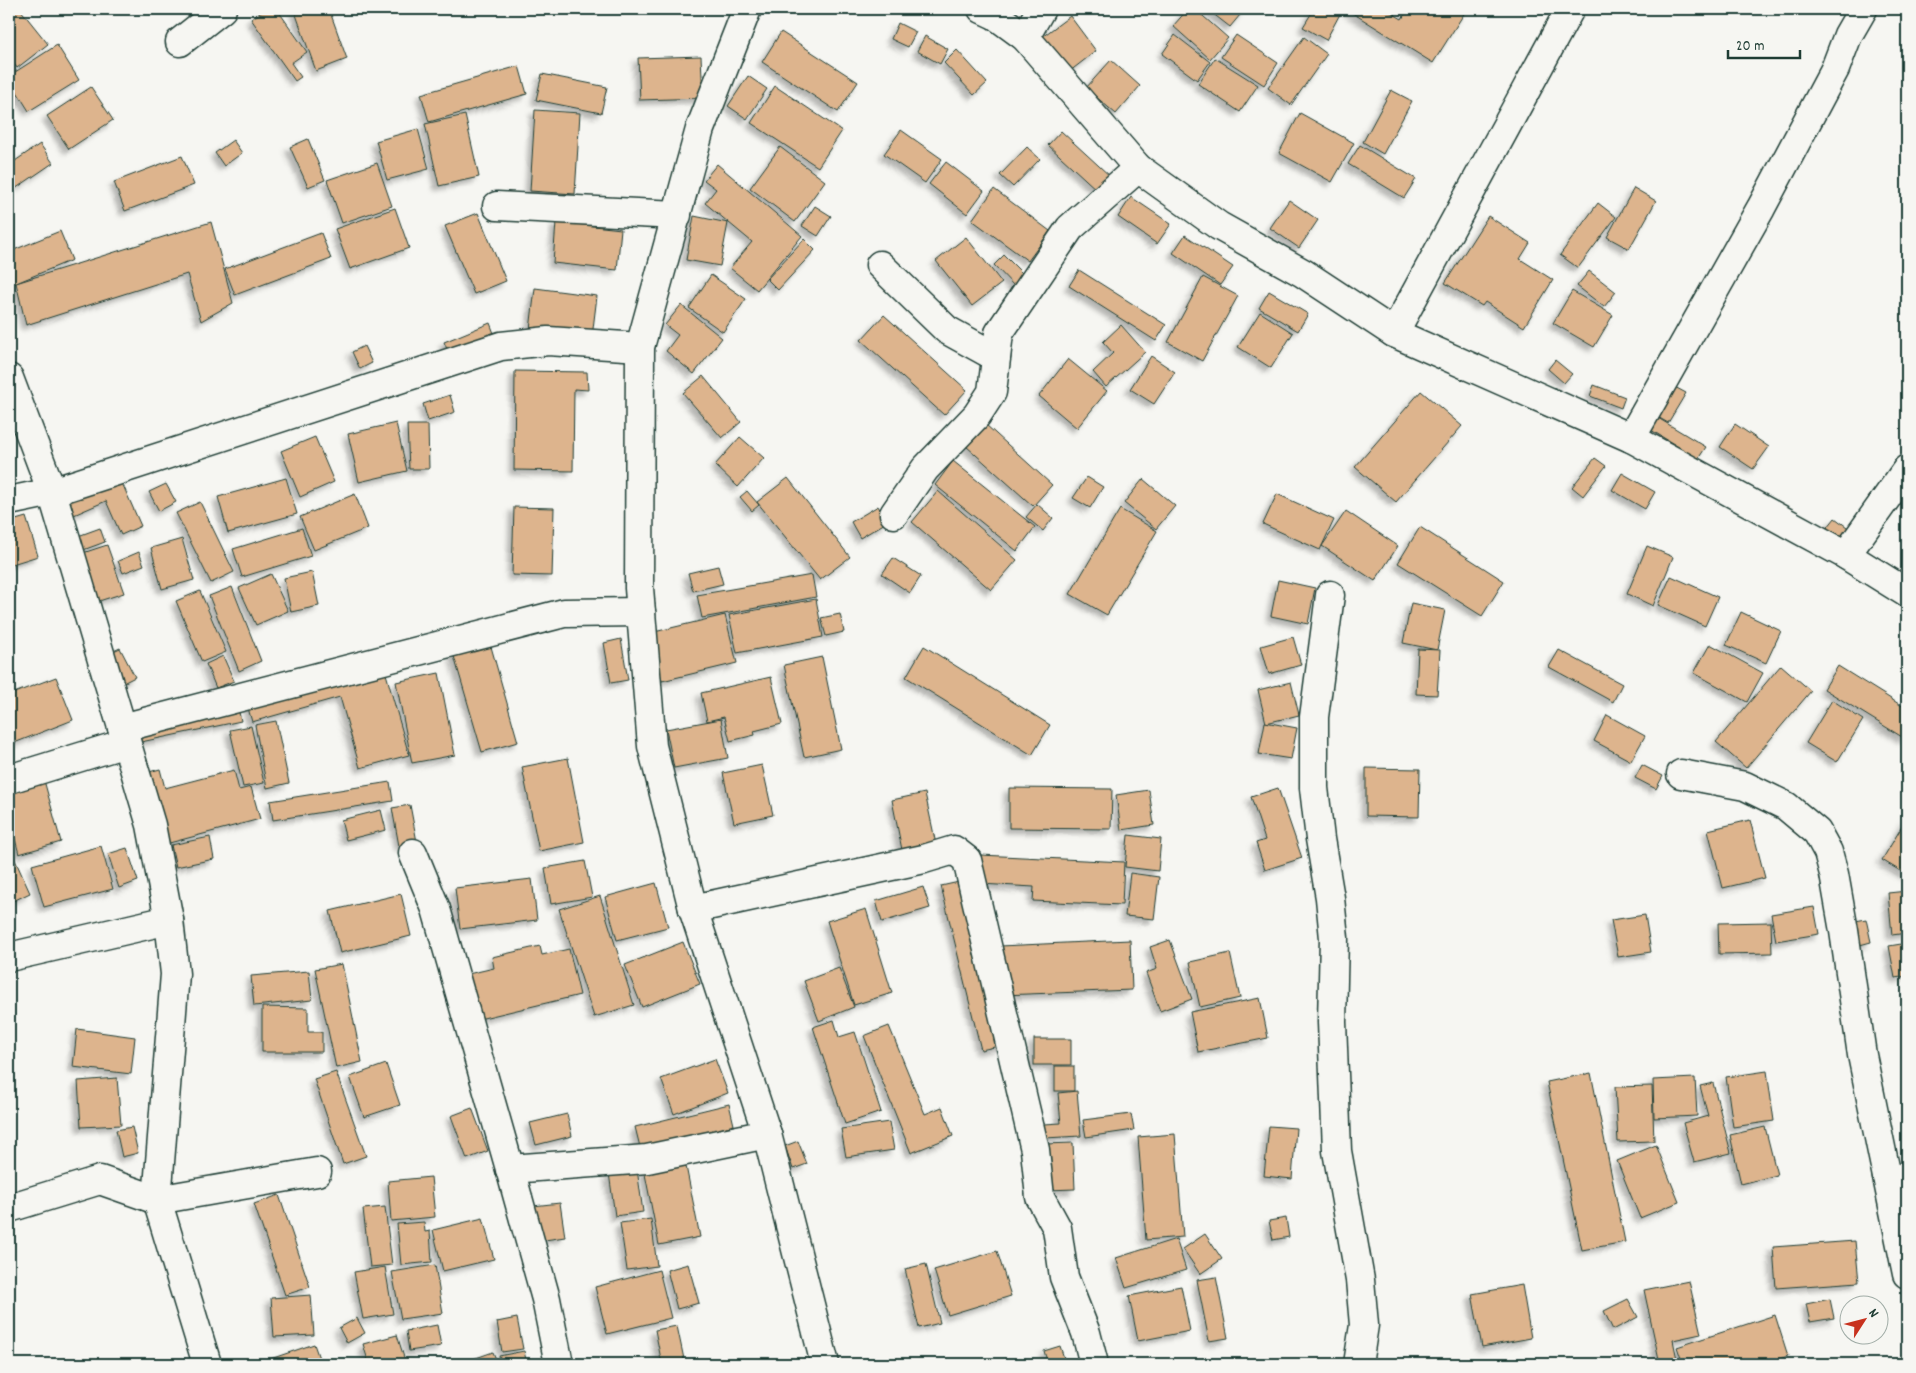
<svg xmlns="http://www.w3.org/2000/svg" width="1916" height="1373" font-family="Dekko,sans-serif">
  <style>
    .building { fill: #ddb48d; stroke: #1f3d34; filter: url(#shadow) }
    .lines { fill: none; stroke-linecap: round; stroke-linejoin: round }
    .minor-casing { stroke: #1f3d34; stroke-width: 31 }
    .tertiary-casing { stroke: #1f3d34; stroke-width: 31 }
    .minor { stroke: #f6f6f2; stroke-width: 28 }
    .tertiary { stroke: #f6f6f2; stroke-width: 28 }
  </style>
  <defs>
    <filter id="shadow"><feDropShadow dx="-4.5" dy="4.5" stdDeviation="2.5" flood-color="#0004"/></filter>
  </defs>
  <rect width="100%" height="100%" fill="#f6f6f2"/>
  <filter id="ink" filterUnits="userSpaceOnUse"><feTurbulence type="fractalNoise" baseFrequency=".02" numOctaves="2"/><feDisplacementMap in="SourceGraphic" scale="10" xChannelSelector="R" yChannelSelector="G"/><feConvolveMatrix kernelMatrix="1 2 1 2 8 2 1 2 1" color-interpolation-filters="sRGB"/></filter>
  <g filter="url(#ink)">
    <!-- building -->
    <g class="building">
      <polygon points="13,9 20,9 48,44 17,68 9,57 9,12"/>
      <polygon points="266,9 277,9 307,52 291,63 301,77 295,81 251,19"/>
      <polygon points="294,9 329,9 347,59 316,71"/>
      <polygon points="1188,9 1195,9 1228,38 1210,59 1173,26"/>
      <polygon points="1207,9 1245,9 1230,27"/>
      <polygon points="1314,9 1331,9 1340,14 1326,40 1303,27"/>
      <polygon points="1346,9 1385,9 1402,19 1408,9 1467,9 1433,63"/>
      <polygon points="1070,16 1096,51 1065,75 1038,40"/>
      <polygon points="898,23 916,32 908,47 891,39"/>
      <polygon points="781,32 858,82 838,112 762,62"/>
      <polygon points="1175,35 1210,62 1197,80 1162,54"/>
      <polygon points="1236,35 1278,63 1264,85 1221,57"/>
      <polygon points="925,36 948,49 940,64 917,51"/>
      <polygon points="1304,37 1327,54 1291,105 1268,88"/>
      <polygon points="57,45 79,80 29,111 9,79 9,76"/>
      <polygon points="957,50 987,83 974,95 944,63"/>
      <polygon points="701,56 703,98 640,100 638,58"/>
      <polygon points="1215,58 1258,85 1240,112 1198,84"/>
      <polygon points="1111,60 1140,86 1116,114 1086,88"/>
      <polygon points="519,66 527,94 429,122 421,94"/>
      <polygon points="542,74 607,87 601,113 536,100"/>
      <polygon points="748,76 767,89 747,119 728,106"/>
      <polygon points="775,86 842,131 818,167 751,123"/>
      <polygon points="91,87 113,120 69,149 47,116"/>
      <polygon points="1391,90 1412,101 1383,154 1363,142"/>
      <polygon points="535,110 580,113 575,194 530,191"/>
      <polygon points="1300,113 1354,143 1332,182 1279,153"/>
      <polygon points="465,115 479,177 439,186 425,124"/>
      <polygon points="418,129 429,169 387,180 376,141"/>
      <polygon points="901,130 942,159 925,183 884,154"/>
      <polygon points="1061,131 1111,177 1098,191 1048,145"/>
      <polygon points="308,139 325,180 308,187 290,147"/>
      <polygon points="233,140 242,153 224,166 215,153"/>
      <polygon points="40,144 53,163 9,193 9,165"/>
      <polygon points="1360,145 1416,179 1404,198 1348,164"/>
      <polygon points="780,147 825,181 795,222 750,188"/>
      <polygon points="1027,147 1040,159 1013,187 1000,175"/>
      <polygon points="182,156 194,185 125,211 114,182"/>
      <polygon points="946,162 984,191 967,214 929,184"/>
      <polygon points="377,163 392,206 342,223 327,180"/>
      <polygon points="717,164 802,236 757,290 730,268 752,242 705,203 716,189 704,180"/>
      <polygon points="1634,188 1656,201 1629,249 1607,237"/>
      <polygon points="994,189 1050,231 1028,261 972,220"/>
      <polygon points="1131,197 1171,224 1157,244 1118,217"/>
      <polygon points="1289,200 1318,220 1299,248 1270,228"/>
      <polygon points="1598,203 1616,217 1578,268 1560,255"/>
      <polygon points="815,206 831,216 818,236 802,226"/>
      <polygon points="395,208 409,248 350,269 335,229"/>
      <polygon points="478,213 506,281 474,294 445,226"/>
      <polygon points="694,216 728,223 720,266 686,260"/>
      <polygon points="1488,216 1530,243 1520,259 1553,280 1524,327 1485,302 1482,306 1445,283"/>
      <polygon points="211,222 233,303 201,321 187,274 26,325 16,283"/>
      <polygon points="556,222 621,229 617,270 553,263"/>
      <polygon points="60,231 72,260 9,286 9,252"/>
      <polygon points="321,233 331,259 235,295 225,269"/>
      <polygon points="1185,235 1233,267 1220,285 1173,253"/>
      <polygon points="966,237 1002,283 972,306 936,261"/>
      <polygon points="804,239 815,250 778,290 767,279"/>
      <polygon points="1004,255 1027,278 1016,288 994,265"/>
      <polygon points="1079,270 1166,325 1156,341 1069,286"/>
      <polygon points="1589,271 1616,292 1604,307 1577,286"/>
      <polygon points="711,275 746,299 723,332 689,308"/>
      <polygon points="1203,277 1238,296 1202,361 1168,342"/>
      <polygon points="535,288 597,296 592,337 530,330"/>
      <polygon points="1269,291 1308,314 1298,331 1259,308"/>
      <polygon points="1572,291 1613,315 1594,347 1553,323"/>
      <polygon points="681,305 722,338 694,374 666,351 678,335 665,325"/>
      <polygon points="1260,312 1293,333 1271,368 1238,347"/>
      <polygon points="884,315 967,390 944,415 861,340"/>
      <polygon points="490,323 497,341 452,361 444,342"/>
      <polygon points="1121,325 1145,352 1106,387 1093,372 1113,353 1103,342"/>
      <polygon points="364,346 372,363 360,369 352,352"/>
      <polygon points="1151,356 1175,372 1154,404 1130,389"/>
      <polygon points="1068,359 1107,391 1077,428 1039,396"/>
      <polygon points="1555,360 1572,374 1564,383 1548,369"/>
      <polygon points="515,371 587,372 588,390 574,389 573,471 514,470"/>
      <polygon points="703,376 741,422 722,438 683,393"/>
      <polygon points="1594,385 1625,397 1621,408 1590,396"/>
      <polygon points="1673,386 1686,393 1668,423 1656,416"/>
      <polygon points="1421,391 1462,426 1396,502 1355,467"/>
      <polygon points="450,395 455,412 428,421 423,404"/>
      <polygon points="1658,418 1706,447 1698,459 1651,430"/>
      <polygon points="396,423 407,471 359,482 348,434"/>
      <polygon points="985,424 1052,485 1033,506 966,446"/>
      <polygon points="1735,424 1769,447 1753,469 1720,447"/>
      <polygon points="407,425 428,425 429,469 409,469"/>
      <polygon points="315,437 334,482 300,497 281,451"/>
      <polygon points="740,437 764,458 738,487 715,465"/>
      <polygon points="1595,458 1606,466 1583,496 1572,487"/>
      <polygon points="953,461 1035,527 1017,551 935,485"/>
      <polygon points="1622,473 1655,492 1645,509 1612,490"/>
      <polygon points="119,476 141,526 121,535 106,501 67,518 60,501"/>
      <polygon points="1087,477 1103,487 1090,508 1073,498"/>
      <polygon points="286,478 297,514 228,533 218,497"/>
      <polygon points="788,478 850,557 820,580 757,502"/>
      <polygon points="1143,479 1175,506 1156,529 1124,503"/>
      <polygon points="166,484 176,502 159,511 149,492"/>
      <polygon points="747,491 759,505 752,511 740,497"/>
      <polygon points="938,491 1017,560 991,590 912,522"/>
      <polygon points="355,494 368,528 314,550 300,517"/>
      <polygon points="1277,494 1334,520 1320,550 1263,524"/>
      <polygon points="200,502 234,572 211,583 176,513"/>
      <polygon points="1037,504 1053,518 1043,531 1026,517"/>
      <polygon points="878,506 887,522 860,538 851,522"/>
      <polygon points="514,507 554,508 552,576 512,575"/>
      <polygon points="1120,509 1157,531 1107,615 1070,594"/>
      <polygon points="1346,511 1398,546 1375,581 1322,546"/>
      <polygon points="26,517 38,556 9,565 9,522"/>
      <polygon points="1835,518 1851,530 1840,545 1824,532"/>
      <polygon points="1420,527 1504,581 1482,616 1398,563"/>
      <polygon points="100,528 105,542 75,553 70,539"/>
      <polygon points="302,528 311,556 242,577 233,549"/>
      <polygon points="182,539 194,580 162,589 151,548"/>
      <polygon points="107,545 124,593 96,602 80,554"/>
      <polygon points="1647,546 1673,557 1653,606 1627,594"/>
      <polygon points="139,552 144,565 123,573 118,561"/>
      <polygon points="893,558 921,576 910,593 882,574"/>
      <polygon points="718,566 723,584 693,591 688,573"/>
      <polygon points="312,572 319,606 291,612 284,578"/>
      <polygon points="271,574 288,611 256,625 239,588"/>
      <polygon points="812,575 816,597 702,618 697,595"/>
      <polygon points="1671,576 1718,597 1705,626 1658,605"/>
      <polygon points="1278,580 1315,588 1308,624 1271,616"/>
      <polygon points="232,587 261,661 239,671 209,596"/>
      <polygon points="200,591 226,652 202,662 176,601"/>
      <polygon points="816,599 823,637 737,653 729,615"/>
      <polygon points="1411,603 1445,610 1437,650 1403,643"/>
      <polygon points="1741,612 1781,631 1766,663 1726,645"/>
      <polygon points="840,614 844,632 826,636 821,618"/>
      <polygon points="725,615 737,663 662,681 650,633"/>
      <polygon points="488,636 518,742 482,752 451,646"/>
      <polygon points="1293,637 1301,665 1269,674 1261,646"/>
      <polygon points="621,639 628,680 611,683 604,643"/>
      <polygon points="1710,644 1763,673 1747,702 1694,673"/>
      <polygon points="924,646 1050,725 1032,755 906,677"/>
      <polygon points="120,648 135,677 117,686 103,656"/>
      <polygon points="1418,649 1440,650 1437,695 1416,694"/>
      <polygon points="1559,650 1622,684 1613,702 1549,667"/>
      <polygon points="223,656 234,681 216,688 206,664"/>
      <polygon points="822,657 841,749 804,757 784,665"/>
      <polygon points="383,663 409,755 360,768 340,697 252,722 246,701"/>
      <polygon points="1781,665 1811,691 1746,768 1716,742"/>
      <polygon points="1838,666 1907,709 1907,740 1824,689"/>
      <polygon points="439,673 455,755 412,763 396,682"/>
      <polygon points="56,677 73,720 9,745 9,695"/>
      <polygon points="771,677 782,724 754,731 755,735 730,741 724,717 707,721 701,693"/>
      <polygon points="1291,682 1299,715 1266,723 1258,690"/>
      <polygon points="236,699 241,721 141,742 136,720"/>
      <polygon points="1832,700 1863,720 1837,762 1806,743"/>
      <polygon points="1607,715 1645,736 1631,761 1594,741"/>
      <polygon points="721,719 728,758 674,768 666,729"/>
      <polygon points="276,721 289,783 267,788 255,725"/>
      <polygon points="1265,722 1297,728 1291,759 1259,754"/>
      <polygon points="251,726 264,783 243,787 230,730"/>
      <polygon points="568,758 584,842 539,851 522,767"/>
      <polygon points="762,765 773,815 734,823 723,773"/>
      <polygon points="1642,765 1663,776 1656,789 1635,778"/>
      <polygon points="1366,768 1420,769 1419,817 1366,816"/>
      <polygon points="160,769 165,788 234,770 239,790 251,787 260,819 158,846 138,775"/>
      <polygon points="42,773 61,842 19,854 9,816 9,782"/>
      <polygon points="390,782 393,801 273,820 270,801"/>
      <polygon points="1009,788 1112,789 1111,829 1009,828"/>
      <polygon points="1278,788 1302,858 1265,870 1256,843 1265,840 1251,797"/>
      <polygon points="1149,790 1154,825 1121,830 1116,795"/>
      <polygon points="925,793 937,849 903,855 892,800"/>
      <polygon points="410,805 417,842 399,846 392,808"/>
      <polygon points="381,810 386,830 346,840 341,820"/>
      <polygon points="1907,818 1907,875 1882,860"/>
      <polygon points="1750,820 1765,878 1723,888 1708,830"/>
      <polygon points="1128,835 1161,839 1158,871 1125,867"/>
      <polygon points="210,837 214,859 176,867 171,845"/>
      <polygon points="101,846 113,889 44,907 32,865"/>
      <polygon points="127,848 138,881 119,888 108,854"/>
      <polygon points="12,853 30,893 9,903 9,855"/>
      <polygon points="981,855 1124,862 1122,905 1033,901 1034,887 980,884"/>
      <polygon points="585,861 592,897 551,904 545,868"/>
      <polygon points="1130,873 1159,877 1154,919 1125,916"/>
      <polygon points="532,879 537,920 460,929 455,888"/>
      <polygon points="968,880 1008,1044 981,1050 941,886"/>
      <polygon points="656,883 668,927 617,940 605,897"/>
      <polygon points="923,887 930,908 882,922 876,901"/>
      <polygon points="1907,891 1907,933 1892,935 1888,893"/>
      <polygon points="401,894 411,936 340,953 330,911"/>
      <polygon points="600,896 634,1005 594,1017 559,909"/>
      <polygon points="1814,907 1819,934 1776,941 1771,914"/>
      <polygon points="866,909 892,993 854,1005 827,921"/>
      <polygon points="1645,915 1651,952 1618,957 1611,920"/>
      <polygon points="1866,919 1871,942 1856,946 1850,922"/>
      <polygon points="1771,922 1772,953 1719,954 1718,923"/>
      <polygon points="1130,940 1132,990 1002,995 1000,946"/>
      <polygon points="1170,940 1192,999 1160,1011 1146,973 1157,969 1150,947"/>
      <polygon points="683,942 700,984 642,1007 625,965"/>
      <polygon points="1907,943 1907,976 1895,978 1889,946"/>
      <polygon points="540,946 542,955 569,949 580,995 479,1019 468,974 494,968 492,957"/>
      <polygon points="1230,953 1240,998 1200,1007 1190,962"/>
      <polygon points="342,964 362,1062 336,1068 315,969"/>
      <polygon points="839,968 854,1007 819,1021 804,981"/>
      <polygon points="309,971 312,1000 254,1006 251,976"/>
      <polygon points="1260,998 1268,1038 1198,1052 1190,1012"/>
      <polygon points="262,1007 308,1008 308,1032 322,1032 322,1052 262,1052"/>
      <polygon points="834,1020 839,1037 855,1032 881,1112 845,1124 813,1027"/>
      <polygon points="889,1026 925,1114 942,1107 953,1136 911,1153 864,1036"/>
      <polygon points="77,1029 135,1037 131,1074 73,1067"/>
      <rect x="1034" y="1039" width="37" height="26"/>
      <polygon points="715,1059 728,1093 674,1114 661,1079"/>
      <polygon points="386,1064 400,1105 364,1117 350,1077"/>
      <rect x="1055" y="1066" width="19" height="25"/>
      <polygon points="1767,1071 1774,1121 1733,1127 1726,1077"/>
      <polygon points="336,1072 366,1156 343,1164 314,1079"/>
      <polygon points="1591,1073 1625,1242 1582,1250 1547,1082"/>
      <polygon points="117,1078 121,1125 81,1127 78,1081"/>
      <polygon points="1695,1078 1697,1116 1654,1118 1653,1080"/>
      <polygon points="1713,1083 1731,1153 1694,1162 1683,1123 1708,1116 1700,1086"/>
      <polygon points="1652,1086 1654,1141 1618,1142 1615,1087"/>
      <polygon points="1077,1091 1081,1136 1045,1138 1044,1124 1061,1123 1058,1093"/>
      <polygon points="729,1104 734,1125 686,1138 642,1155 635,1127"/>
      <polygon points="472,1108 488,1151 467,1159 451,1116"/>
      <polygon points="567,1114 572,1136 536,1145 530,1123"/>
      <polygon points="1131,1114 1134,1130 1086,1137 1083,1120"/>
      <polygon points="889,1122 894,1150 846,1157 841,1129"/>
      <polygon points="1269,1126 1296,1128 1292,1179 1264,1176"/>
      <polygon points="132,1127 138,1153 122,1157 116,1130"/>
      <polygon points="1765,1127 1777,1175 1741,1184 1730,1135"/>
      <polygon points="1175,1134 1183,1237 1146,1240 1138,1137"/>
      <polygon points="798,1141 807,1164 793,1169 785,1146"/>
      <polygon points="1073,1143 1075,1189 1047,1190 1045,1144"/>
      <polygon points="1656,1145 1679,1202 1640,1218 1617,1161"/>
      <polygon points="684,1156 700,1237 659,1245 643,1164"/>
      <polygon points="637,1169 643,1212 615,1216 609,1173"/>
      <polygon points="431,1177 435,1217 391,1221 388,1181"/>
      <polygon points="279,1195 310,1287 285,1295 254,1204"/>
      <polygon points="560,1203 565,1237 538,1241 533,1206"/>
      <polygon points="385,1207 392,1265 370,1267 363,1209"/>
      <polygon points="483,1218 494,1259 443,1271 433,1230"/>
      <polygon points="1286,1218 1289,1237 1273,1240 1269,1221"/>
      <polygon points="651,1219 657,1266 627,1270 620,1223"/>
      <polygon points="424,1222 425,1232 430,1231 432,1262 401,1265 397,1224"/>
      <polygon points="1205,1234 1222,1259 1200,1274 1183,1249"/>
      <polygon points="1176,1239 1186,1270 1126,1288 1116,1258"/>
      <polygon points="1855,1241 1859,1282 1776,1288 1773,1247"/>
      <polygon points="997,1251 1011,1296 948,1315 934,1270"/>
      <polygon points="688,1264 699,1303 677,1309 667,1270"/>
      <polygon points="926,1264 940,1323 919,1328 905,1269"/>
      <polygon points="435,1265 443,1313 401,1319 392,1272"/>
      <polygon points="385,1267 393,1314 363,1319 354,1272"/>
      <polygon points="659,1270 671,1318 607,1334 595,1287"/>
      <polygon points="1216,1277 1228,1338 1209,1341 1197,1280"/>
      <polygon points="1689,1281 1701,1334 1673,1340 1678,1364 1660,1364 1644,1290"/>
      <polygon points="1522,1285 1531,1338 1482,1347 1472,1294"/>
      <polygon points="1181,1286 1190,1331 1138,1341 1129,1296"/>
      <polygon points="311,1295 314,1335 274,1337 271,1298"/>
      <polygon points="1628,1299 1638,1317 1613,1330 1604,1311"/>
      <polygon points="1830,1299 1834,1318 1810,1322 1806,1304"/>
      <polygon points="1775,1315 1788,1356 1764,1364 1683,1364 1677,1347"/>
      <polygon points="357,1318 365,1333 347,1343 339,1328"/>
      <polygon points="517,1318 523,1349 502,1352 497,1322"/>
      <polygon points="437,1325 441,1346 409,1351 406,1331"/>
      <polygon points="677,1326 685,1364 662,1364 655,1330"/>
      <polygon points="397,1335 406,1364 369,1364 363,1344"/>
      <polygon points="314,1344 321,1364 256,1364"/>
      <polygon points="1060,1346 1066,1364 1048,1364 1044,1351"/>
      <polygon points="524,1351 527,1364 501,1364 499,1356"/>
      <polygon points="493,1352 498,1364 459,1364"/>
    </g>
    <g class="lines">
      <defs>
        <g id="minor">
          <polyline points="747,9 700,129 640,347 639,588 652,746 693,909 767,1134 825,1364"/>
          <polyline points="982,9 995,15 1025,37 1138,168 1219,226 1303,273 1394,333 1631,438 1846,555 1907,593"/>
          <polyline points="1025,37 1041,9"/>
          <polyline points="180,42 222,9"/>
          <polyline points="497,206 677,215"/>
          <polyline points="880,265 947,330 996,357"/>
          <polyline points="1394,333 1570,9"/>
          <polyline points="1631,438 1761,208 1835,69 1848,35 1863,9"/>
          <polyline points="9,501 52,492 501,346 548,341 640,347"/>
          <polyline points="894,514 925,469 977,415 992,392 999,333 1070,228 1138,168"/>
          <polyline points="1846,555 1907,469"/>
          <polyline points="1330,595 1314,717 1314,788 1320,839 1330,898 1334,938 1332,1022 1337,1151 1360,1280 1364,1325 1358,1364"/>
          <polyline points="122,728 564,613 641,612"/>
          <polyline points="1681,774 1745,786 1786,806 1817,832 1828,852 1834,874 1844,931 1862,1055 1887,1177"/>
          <polyline points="9,779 126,743"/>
          <polyline points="413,853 436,909 510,1169 546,1299 559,1364"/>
          <polyline points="693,909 924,859 954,850 967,860 1035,1150 1040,1197 1057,1228 1064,1277 1086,1333 1094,1364"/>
          <polyline points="9,957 169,920"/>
          <polyline points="510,1169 647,1159 767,1134"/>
          <polyline points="1907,1179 1887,1177 1907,1274"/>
          <polyline points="9,1208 100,1180 157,1200 317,1172"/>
        </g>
        <polyline id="tertiary" points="9,378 52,492 151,825 169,920 175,974 157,1200 207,1364"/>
      </defs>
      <!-- minor casing -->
      <use href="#minor" class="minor-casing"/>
      <!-- tertiary casing -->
      <use href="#tertiary" class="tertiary-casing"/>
      <!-- minor -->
      <use href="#minor" class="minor"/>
      <!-- tertiary -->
      <use href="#tertiary" class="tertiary"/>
    </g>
  </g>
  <!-- margin -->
  <rect width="1916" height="1373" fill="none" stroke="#f6f6f2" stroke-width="30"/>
  <rect x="15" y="15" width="1886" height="1343" fill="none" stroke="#1f3d34" stroke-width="2" filter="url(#ink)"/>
  <!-- north arrow -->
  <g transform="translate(1864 1320) rotate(54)"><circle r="24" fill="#f6f6f2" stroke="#a0aca6"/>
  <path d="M0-4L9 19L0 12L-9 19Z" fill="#c8321e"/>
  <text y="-8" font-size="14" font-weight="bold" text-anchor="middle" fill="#1f3d34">N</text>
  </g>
  <!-- scale -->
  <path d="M1728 50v8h72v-8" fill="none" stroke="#1f3d34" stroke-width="2.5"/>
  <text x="1736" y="50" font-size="15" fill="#1f3d34" stroke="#f6f6f2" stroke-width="4" paint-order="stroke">20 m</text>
</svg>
